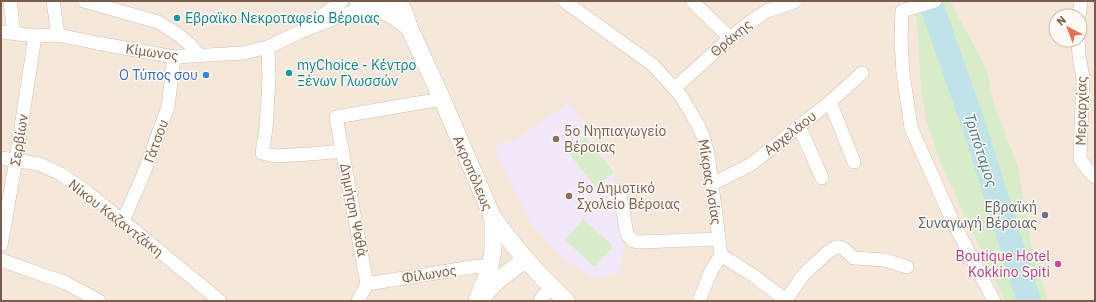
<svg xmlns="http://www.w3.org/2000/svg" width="1096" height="302" font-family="'IBM Plex Sans',sans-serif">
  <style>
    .residential { fill: #f5e8da; fill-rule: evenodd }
    .education { fill: #f3e8fa }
    .green { fill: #d8ecc9 }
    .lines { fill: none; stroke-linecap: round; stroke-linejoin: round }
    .river { stroke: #bfe3e8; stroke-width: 24 }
    .minor-casing { stroke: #d1beb0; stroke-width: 14 }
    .tertiary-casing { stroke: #d1beb0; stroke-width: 18 }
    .minor { stroke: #fff; stroke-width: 13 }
    .tertiary { stroke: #fff; stroke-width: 17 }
    .culture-dot { fill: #0f9aa8; stroke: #fffaf3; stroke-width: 1.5 }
    .shop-dot { fill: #3f7fe0; stroke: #fffaf3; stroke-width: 1.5 }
    .education-dot { fill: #8d6e63; stroke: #fffaf3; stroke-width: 1.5 }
    .worship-dot { fill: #6b7280; stroke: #fffaf3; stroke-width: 1.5 }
    .hotel-dot { fill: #d1479c; stroke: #fffaf3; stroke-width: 1.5 }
    .labels { text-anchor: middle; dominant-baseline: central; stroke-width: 3; stroke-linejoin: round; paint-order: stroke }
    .culture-label { font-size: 14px; fill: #0d838f; stroke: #fffaf3; text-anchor: start }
    .street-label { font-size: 14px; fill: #7a5c4d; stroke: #fffaf3 }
    .shop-label { font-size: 14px; fill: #366cbe; stroke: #fffaf3; text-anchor: end }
    .education-label { font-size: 14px; fill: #785e54; stroke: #fffaf3; text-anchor: start }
    .worship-label { font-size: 14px; fill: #5b616d; stroke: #fffaf3; text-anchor: end }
    .hotel-label { font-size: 14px; fill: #b23c85; stroke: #fffaf3; text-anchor: end }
    .water-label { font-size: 15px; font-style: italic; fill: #437c86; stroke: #fffaf3 }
  </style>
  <rect width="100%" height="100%" fill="#fdf6ec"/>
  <!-- residential -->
  <path class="residential" d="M 1,1 L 1095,1 L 1095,301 L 1,301 ZM 1056,16 L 1080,16 L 1080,40 L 1056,40 Z"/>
  <!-- education -->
  <polygon class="education" points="568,103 588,126 584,130 615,171 614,196 624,245 620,272 596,279 567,262 533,227 494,149 507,140 509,144"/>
  <!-- green -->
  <g class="green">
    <polygon points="911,1 950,1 987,70 994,104 1017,164 1033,253 1048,301 1005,301 1000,291 941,164 927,123 921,88 917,21"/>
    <polygon points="585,137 614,172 596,187 567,151"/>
    <polygon points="583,219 613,246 595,267 565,240"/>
  </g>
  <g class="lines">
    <!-- river -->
    <polyline class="river" points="930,1 973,123 1029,301"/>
    <defs>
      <g id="minor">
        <polyline points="10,1 14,33"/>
        <polyline points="53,1 58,35"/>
        <polyline points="84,1 158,22 176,33 188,43 200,56"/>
        <polyline points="564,1 653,65 681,96 698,125 703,136 708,154 721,255 711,271 699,301"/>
        <polyline points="692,1 730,38"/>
        <polyline points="935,1 902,11 901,39 903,73 911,128 953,222 994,301"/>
        <polyline points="1079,16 1081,1"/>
        <polyline points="313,22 342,1"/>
        <polyline points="1,32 35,36 58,35 97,43 174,57 243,53 268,47 300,32 356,10 370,8"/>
        <polyline points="1078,40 1079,55 1083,78 1080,159 1087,169 1095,177"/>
        <polyline points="268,47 269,79 266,128 262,153 275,156 310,154 343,151"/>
        <polyline points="675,88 730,38 750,22 767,11 796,1"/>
        <polyline points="830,102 854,162"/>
        <polyline points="799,126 822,178"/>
        <polyline points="1,158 39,164 59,173 87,192 123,221 220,301"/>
        <polyline points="712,184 750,165 830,102 862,73"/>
        <polyline points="619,190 627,234 633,241 638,242 719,239"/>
        <polyline points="123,221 144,173 168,107 174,57"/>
        <polyline points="1,245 16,160 35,36"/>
        <polyline points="721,255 754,276 787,301"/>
        <polyline points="1,260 66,283 99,301"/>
        <polyline points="367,284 479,266 490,267"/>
        <polyline points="786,300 804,274 828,252 836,247 839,247 844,249 854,258 885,260 907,267"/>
        <polyline points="358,301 367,284 336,117 442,99"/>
        <polyline points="540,301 543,296 552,287"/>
      </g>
      <g id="tertiary">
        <path d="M 358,1 C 365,9 374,9 382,3"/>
        <polyline points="398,1 404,12 409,27 442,99 493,218 516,248 541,276 566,301"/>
        <path d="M 373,7 C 386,10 398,19 409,27"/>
        <polyline points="483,296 497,281 526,259"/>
        <polyline points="477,301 490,267 493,250 493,218"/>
      </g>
    </defs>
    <!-- minor casing -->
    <use href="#minor" class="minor-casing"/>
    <!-- tertiary casing -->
    <use href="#tertiary" class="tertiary-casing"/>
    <!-- minor -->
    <use href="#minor" class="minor"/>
    <!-- tertiary -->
    <use href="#tertiary" class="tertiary"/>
  </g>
  <!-- markers -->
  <g class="culture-dot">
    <circle cx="177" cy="18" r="4"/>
    <circle cx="289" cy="73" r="4"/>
  </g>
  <circle class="shop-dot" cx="206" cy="75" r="4"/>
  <g class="education-dot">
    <circle cx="556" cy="139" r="4"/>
    <circle cx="569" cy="196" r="4"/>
  </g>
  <circle class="worship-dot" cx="1045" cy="215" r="4"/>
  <circle class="hotel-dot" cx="1058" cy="264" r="4"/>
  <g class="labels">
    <!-- culture labels -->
    <g class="culture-label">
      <text x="185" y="18">Εβραϊκο Νεκροταφείο Βέροιας</text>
      <text x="297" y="65">myChoice - Κέντρο<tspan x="297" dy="16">Ξένων Γλωσσών</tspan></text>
    </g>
    <!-- street labels -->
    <g class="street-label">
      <text transform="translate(731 38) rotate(-40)">Θράκης</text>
      <text transform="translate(152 52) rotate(8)">Κίμωνος</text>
      <text transform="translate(1081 111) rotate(-89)">Μεραρχίας</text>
      <text transform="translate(790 133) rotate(-38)">Αρχελάου</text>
      <text transform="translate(19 140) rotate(-81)">Σερβίων</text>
      <text transform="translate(156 141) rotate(-70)">Γάτσου</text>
      <text transform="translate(473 173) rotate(67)">Ακροπόλεως</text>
      <text transform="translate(710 182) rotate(81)">Μίκρας Ασίας</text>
      <text transform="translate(354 210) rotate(79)">Δημήτρη Ψαθά</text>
      <text transform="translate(116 218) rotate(38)">Νίκου Καζαντζάκη</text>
      <text transform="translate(429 274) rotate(-9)">Φίλωνος</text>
    </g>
    <!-- shop labels -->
    <g class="shop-label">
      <text x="198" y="75">Ο Τύπος σου</text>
    </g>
    <!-- education labels -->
    <g class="education-label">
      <text x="564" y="131">5ο Νηπιαγωγείο<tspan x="564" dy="16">Βέροιας</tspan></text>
      <text x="577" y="188">5ο Δημοτικό<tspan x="577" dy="16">Σχολείο Βέροιας</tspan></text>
    </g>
    <!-- worship labels -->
    <g class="worship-label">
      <text x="1037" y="207">Εβραϊκή<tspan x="1037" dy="16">Συναγωγή Βέροιας</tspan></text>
    </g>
    <!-- hotel labels -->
    <g class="hotel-label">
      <text x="1050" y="256">Boutique Hotel<tspan x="1050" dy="16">Kokkino Spiti</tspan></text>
    </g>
    <!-- water labels -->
    <g class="water-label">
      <text transform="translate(981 150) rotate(72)">Τριπόταμος</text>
    </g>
  </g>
  <!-- border -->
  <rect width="1096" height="302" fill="none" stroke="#7a5c4d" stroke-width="4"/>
  <!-- north arrow -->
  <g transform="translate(1068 28) rotate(318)"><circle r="19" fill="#fffaf3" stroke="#cabbb1"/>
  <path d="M0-3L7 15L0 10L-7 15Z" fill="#e76f51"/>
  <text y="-6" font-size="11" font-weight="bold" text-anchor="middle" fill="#7a5c4d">N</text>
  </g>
</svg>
